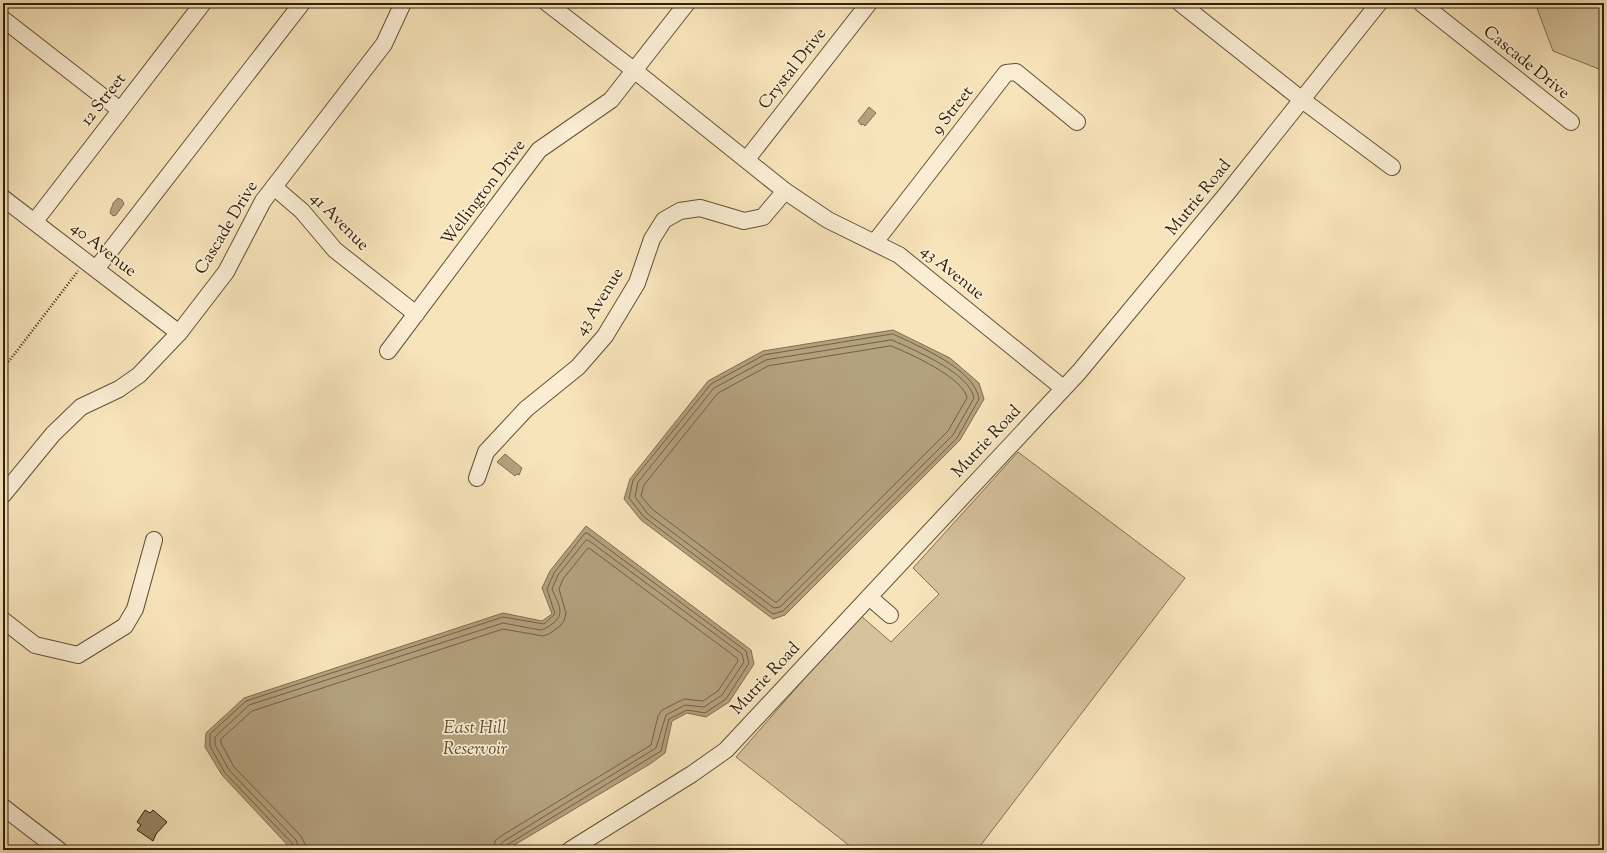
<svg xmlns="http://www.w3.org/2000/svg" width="1607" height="853" font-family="'Sorts Mill Goudy',serif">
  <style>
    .green { fill: #d6c39d; stroke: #847252 }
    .water { fill: #b4a17e; stroke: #806d4f }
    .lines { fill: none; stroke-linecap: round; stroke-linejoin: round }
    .shore { stroke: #726043; stroke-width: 1 }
    .building { fill: #988665; stroke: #312008 }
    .minor-casing { stroke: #635135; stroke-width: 18 }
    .path { stroke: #312008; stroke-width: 2.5; stroke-dasharray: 1 2; stroke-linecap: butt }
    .minor { stroke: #faedd3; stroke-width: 16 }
    .labels { text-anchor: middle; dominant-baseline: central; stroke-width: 3.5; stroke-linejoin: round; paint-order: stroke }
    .street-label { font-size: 17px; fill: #312008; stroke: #faedd3 }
    .water-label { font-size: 18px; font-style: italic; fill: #5f4d31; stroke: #faedd3 }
  </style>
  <rect width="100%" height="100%" fill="#f8e4bb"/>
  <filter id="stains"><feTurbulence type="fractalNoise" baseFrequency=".005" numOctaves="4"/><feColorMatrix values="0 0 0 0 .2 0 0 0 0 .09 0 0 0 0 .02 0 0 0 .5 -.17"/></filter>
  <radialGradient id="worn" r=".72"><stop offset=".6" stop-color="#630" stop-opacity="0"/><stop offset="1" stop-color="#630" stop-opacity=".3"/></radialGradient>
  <!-- green -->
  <g class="green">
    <polygon points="1535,3 1604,3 1604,71 1553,51"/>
    <polygon points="1018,452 1185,578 977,850 855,850 736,757 860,615 891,642 939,594 913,568"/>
  </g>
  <!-- water -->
  <g class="water">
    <polygon points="869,107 876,113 865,126 863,124 861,125 858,121"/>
    <path d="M 118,198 L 122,200 L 124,204 L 116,215 L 113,216 L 110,213 C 110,209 113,207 113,203 Z"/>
    <polygon points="893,330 950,358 979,383 984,399 960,440 785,615 773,619 641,520 624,499 630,479 708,381 763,351"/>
    <polygon points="505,454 522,468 519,475 517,474 515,476 497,462"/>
    <polygon points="586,526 751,650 754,664 729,702 706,717 687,713 672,721 665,753 650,764 506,850 292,850 222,775 205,747 206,733 244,698 503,613 542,621 552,614 542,588 550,571"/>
  </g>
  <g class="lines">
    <!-- shore -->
    <g class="shore">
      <path d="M 893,334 C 918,346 975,369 979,399 L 957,438 L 783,611 L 773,614 L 644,517 L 629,498 L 633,480 L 711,384 L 764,355 Z"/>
      <path d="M 892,340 C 914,350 970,373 974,398 L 953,435 L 780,607 L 774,608 L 648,514 L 635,497 L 638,482 L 714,388 L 766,360 Z"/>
      <path d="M 891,346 C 909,353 964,378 967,398 L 948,431 L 777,602 L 775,602 L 652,509 L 641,496 L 644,485 L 718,393 L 768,366 Z"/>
      <polyline points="295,850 292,843 225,773 210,746 210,734 246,701 503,617 544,624 555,614 547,589 554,573 585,533 587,533 746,651 749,663 726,699 705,713 687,710 669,719 661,751 507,845 505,850"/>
      <path d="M 300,850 L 296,840 L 229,770 L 215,745 L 215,737 L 249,705 L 503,623 L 540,630 C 545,629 548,627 552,624 C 567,614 557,602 552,589 L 558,575 L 586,540 L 588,540 L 742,654 L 744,662 L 722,695 L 704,707 L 685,705 L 666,715 L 656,748 L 504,841 L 500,845 L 500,850"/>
      <polyline points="306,850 305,844 301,836 234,767 221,743 221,739 252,711 503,629 543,636 549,634 560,626 564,621 566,613 559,589 563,579 587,549 589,548 737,658 738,661 718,691 703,701 684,699 662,710 658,716 651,745 501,836 495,841 494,850"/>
    </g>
  </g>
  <!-- building -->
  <polygon class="building" points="145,810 150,813 153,810 167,822 156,834 153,841 137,830 141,825 137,822"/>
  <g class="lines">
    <defs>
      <g id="minor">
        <polyline points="547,3 635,71 785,191 828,220 899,255 1063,388"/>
        <polyline points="1180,3 1301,99 1392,167"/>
        <polyline points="1421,3 1571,122"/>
        <polyline points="3,19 120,110"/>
        <polyline points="747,159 869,3"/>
        <polyline points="274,187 302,211 335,250 416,314"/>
        <polyline points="3,198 179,333"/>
        <polyline points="35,221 203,3"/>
        <polyline points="875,242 1006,73 1016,72 1077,122"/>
        <polyline points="96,269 302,3"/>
        <polyline points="388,351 539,150 611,100 687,3"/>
        <polyline points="477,478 486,452 526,409 578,367 605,336 637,283 652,239 664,220 680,211 700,208 744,221 763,217 785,191"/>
        <polyline points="3,495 53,434 81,407 119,389 139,375 179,333 226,272 263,201 384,44 403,3"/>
        <polyline points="869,597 890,615"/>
        <polyline points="3,620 35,645 78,655 125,626 135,609 154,540"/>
        <polyline points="3,807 59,850"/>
        <polyline points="570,850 692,774 726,750 1079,372 1229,191 1379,3"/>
      </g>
    </defs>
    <!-- minor casing -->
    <use href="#minor" class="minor-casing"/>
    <!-- path -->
    <polyline class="path" points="3,369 78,271"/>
    <!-- minor -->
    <use href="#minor" class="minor"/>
  </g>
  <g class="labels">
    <!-- street labels -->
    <g class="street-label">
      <text transform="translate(1526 63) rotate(39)">Cascade Drive</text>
      <text transform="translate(793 69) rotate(-52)">Crystal Drive</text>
      <text transform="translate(104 100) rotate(-52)">12 Street</text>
      <text transform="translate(953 111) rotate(-52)">9 Street</text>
      <text transform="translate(484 193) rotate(-53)">Wellington Drive</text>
      <text transform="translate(1199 198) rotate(-51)">Mutrie Road</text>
      <text transform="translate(339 222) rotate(45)">41 Avenue</text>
      <text transform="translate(227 228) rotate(-59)">Cascade Drive</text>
      <text transform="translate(103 250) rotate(38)">40 Avenue</text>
      <text transform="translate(952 273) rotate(39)">43 Avenue</text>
      <text transform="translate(600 302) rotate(-58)">43 Avenue</text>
      <text transform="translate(987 442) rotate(-47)">Mutrie Road</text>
      <text transform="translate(766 679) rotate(-47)">Mutrie Road</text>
    </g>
    <!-- water labels -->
    <g class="water-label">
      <text x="475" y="729">East Hill<tspan x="475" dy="21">Reservoir</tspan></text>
    </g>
  </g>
  <!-- margin -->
  <rect width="1607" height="853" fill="none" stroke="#f8e4bb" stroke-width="16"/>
  <rect x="4" y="4" width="1599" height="845" fill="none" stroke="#312008" stroke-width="2"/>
  <rect x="8" y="8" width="1591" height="837" fill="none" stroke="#312008"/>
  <rect width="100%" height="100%" filter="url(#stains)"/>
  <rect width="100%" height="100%" fill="url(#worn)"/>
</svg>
